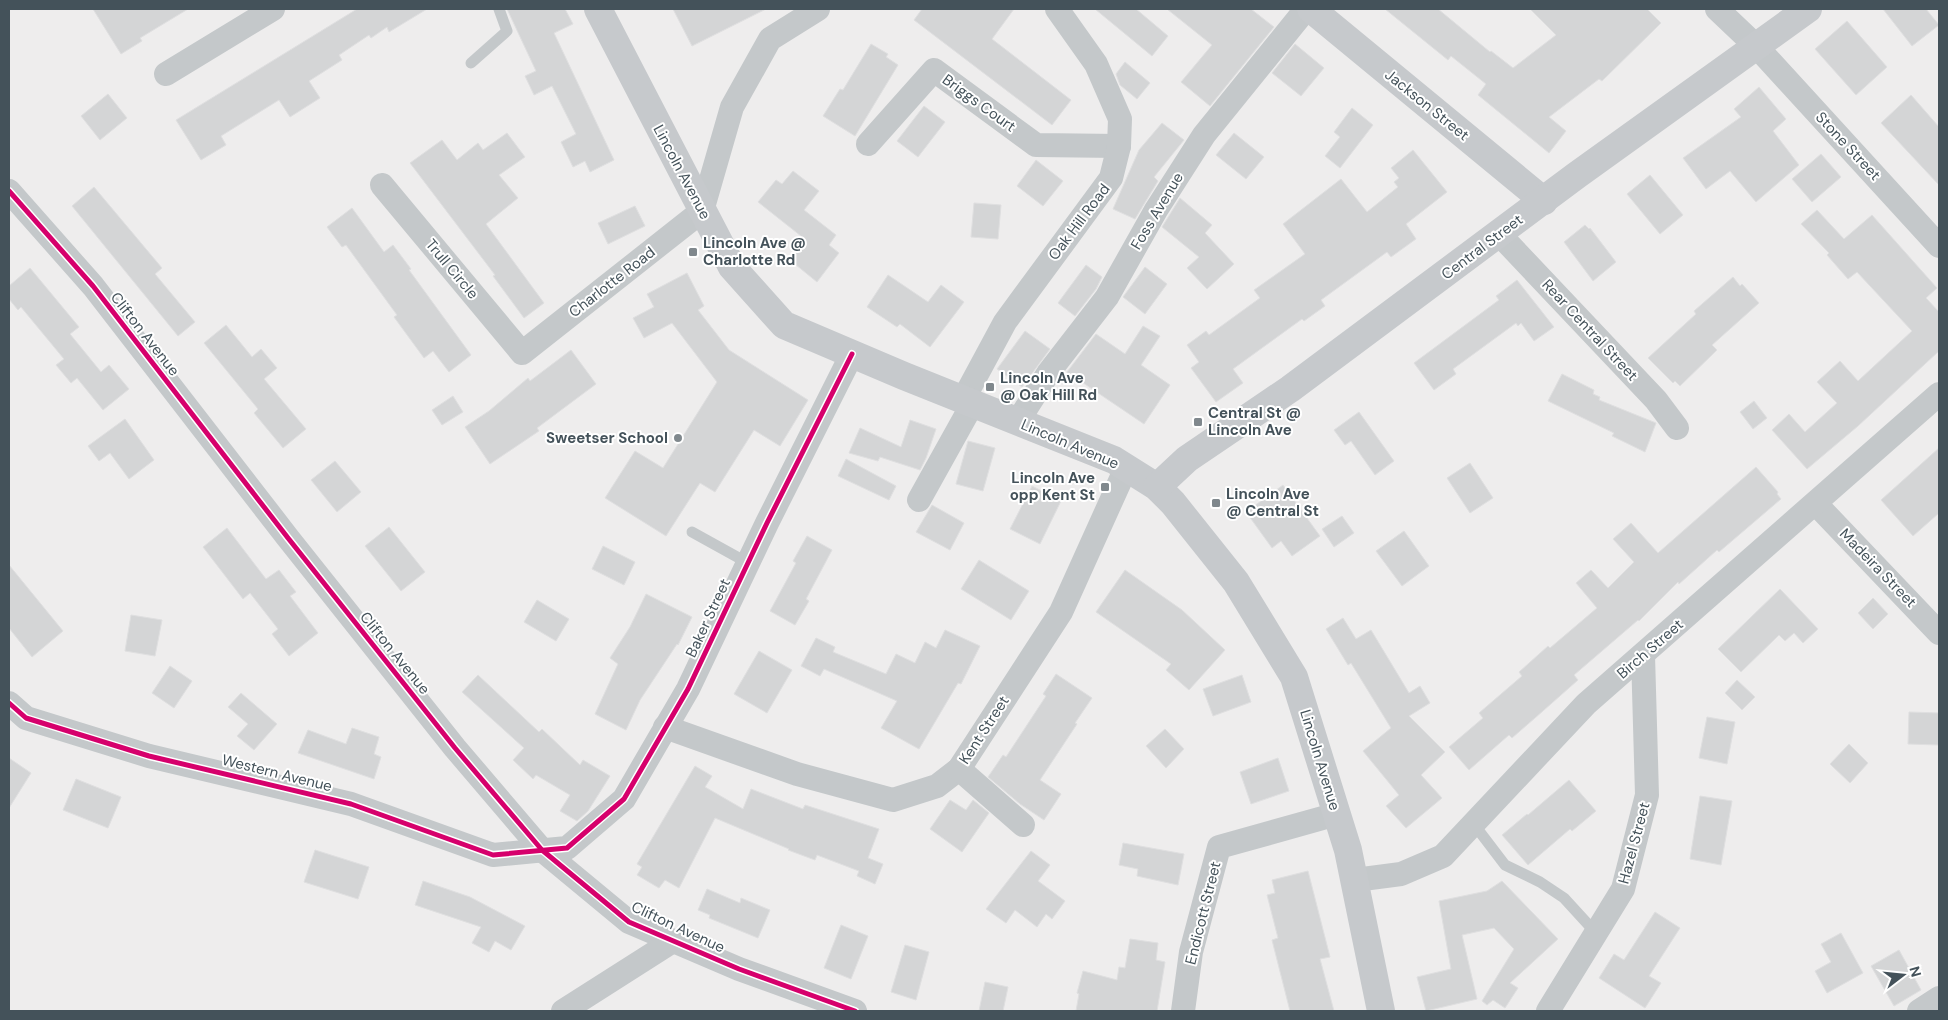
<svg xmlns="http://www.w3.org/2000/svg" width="1948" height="1020" font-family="'DM Sans',sans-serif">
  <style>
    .building { fill: #d4d5d6; stroke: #dfdfe0 }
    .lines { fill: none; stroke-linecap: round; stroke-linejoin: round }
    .lane { stroke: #c4c8ca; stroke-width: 11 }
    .street { stroke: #c4c8ca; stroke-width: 24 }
    .secondary { stroke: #c6c9cc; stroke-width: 28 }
    .cycleway-casing { stroke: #fff; stroke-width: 8 }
    .cycleway { stroke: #d6006c; stroke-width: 5 }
    .poi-dot { fill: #80888d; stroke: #fff; stroke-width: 2 }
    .labels { text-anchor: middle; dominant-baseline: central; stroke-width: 4; stroke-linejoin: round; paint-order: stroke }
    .street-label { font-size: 15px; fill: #44525a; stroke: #fff }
    .poi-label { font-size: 15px; font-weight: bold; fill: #44525a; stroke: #fff; text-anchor: start }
  </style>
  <rect width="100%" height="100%" fill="#eeeded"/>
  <!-- building -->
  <g class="building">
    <polygon points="93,9 188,9 140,38 142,41 121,54"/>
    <polygon points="357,9 427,9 389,32 387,27 371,38 369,35 339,55 342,60 309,81 320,98 290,117 279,100 221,136 226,145 201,160 176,120"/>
    <polygon points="507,9 565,9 573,24 554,33 614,160 590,172 585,161 573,167 561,142 576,134 552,86 534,95 525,76 536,71"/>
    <polygon points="673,9 766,9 692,46"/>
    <polygon points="922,9 1014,9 992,39 1071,100 1052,125 914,20"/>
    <polygon points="1095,9 1136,9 1168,36 1152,56"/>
    <polygon points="1167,9 1251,9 1274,27 1210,106 1181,82 1212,45"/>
    <polygon points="1385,9 1438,9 1490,52 1491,51 1513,68 1556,35 1530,9 1647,9 1661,23 1602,81 1599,79 1549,117 1566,131 1549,153 1478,95 1486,84 1451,56 1448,60"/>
    <polygon points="1883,9 1926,9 1939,25 1912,46"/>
    <polygon points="1847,21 1887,67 1856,95 1815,49"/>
    <polygon points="871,44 888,54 886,57 898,65 855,136 823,116 840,89 843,90"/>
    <polygon points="1295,44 1324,68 1301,96 1272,73"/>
    <polygon points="1125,62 1150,83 1137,99 1120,85 1116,74"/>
    <polygon points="1759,87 1786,119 1773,131 1799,165 1756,202 1730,171 1706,189 1683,158 1741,117 1734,109"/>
    <polygon points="108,94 127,118 100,140 81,116"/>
    <polygon points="1911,95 1939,127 1939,185 1881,123"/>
    <polygon points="924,106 945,122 918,157 897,141"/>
    <polygon points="1352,108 1373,125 1340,168 1325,156 1340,137 1334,132"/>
    <polygon points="1162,123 1184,140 1154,177 1158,181 1135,219 1113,209 1139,150"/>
    <polygon points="507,133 525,157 499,175 518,198 486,224 544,303 524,318 493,276 495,275 410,163 442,140 457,160 478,143 483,150"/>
    <polygon points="1234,133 1264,157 1246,179 1216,155"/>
    <polygon points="1413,150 1447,192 1406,224 1416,239 1391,257 1387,252 1321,300 1325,306 1304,321 1302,319 1233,369 1243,383 1216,402 1191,368 1199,362 1187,345 1206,331 1209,335 1260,298 1254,290 1305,254 1283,224 1341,179 1367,212 1398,187 1394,182 1399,178 1391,168"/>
    <polygon points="1821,154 1841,177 1812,202 1792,179"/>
    <polygon points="1036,160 1063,181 1043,206 1017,186"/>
    <polygon points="793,171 819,191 804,210 836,235 829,245 839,253 817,282 790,260 806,240 758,202 776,180 782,184"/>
    <polygon points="1650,175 1683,215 1660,234 1627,194"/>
    <polygon points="94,187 162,268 155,274 195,322 178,336 72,206"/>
    <polygon points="1180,198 1212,225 1205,233 1234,264 1207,289 1187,268 1199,257 1162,227"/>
    <polygon points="974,203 1001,205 998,239 971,237"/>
    <polygon points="635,206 645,226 608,244 598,223"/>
    <polygon points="352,208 384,252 393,245 411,269 409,270 471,355 449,372 433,351 424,358 394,317 397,315 346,245 342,247 327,227"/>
    <polygon points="1817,210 1844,239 1872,215 1937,288 1926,298 1939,312 1939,351 1858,426 1807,469 1772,430 1789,414 1805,432 1837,403 1817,382 1840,361 1858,381 1912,331 1857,272 1848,279 1827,255 1829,253 1801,224"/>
    <polygon points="1585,225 1589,229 1590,228 1616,262 1593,281 1564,242"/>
    <polygon points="1086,265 1102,277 1096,289 1075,316 1058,303"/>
    <polygon points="1145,267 1167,284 1145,314 1123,297"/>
    <polygon points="30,268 79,327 70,334 101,372 109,365 129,389 103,410 77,378 71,383 56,365 64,359 21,307 18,310 9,299 9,286"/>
    <polygon points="687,273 704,306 698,310 729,350 808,400 780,446 754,430 715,492 700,483 666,536 605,498 635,451 663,468 717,382 672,323 644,338 633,318 654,307 647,294"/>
    <polygon points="888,275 928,302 941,285 964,302 930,347 900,324 897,327 867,307"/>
    <polygon points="1733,277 1740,286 1742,284 1759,303 1712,345 1717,350 1680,386 1675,381 1673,383 1648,358 1696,314 1694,311"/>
    <polygon points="1517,280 1554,327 1534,341 1521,323 1518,326 1516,323 1453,369 1456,374 1434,390 1414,363 1499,300 1496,296"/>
    <polygon points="226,325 252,357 261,349 277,368 264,379 306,429 283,448 254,413 258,409 204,343"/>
    <polygon points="1143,326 1160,336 1141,365 1170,385 1144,424 1067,372 1096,334 1125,354"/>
    <polygon points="1025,331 1050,349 1022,387 997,369"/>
    <polygon points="571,350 596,384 537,428 539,431 490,464 465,427 489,411 528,378 530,381"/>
    <polygon points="1562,374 1594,390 1593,394 1600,397 1599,400 1656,423 1645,452 1612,436 1614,433 1548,401"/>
    <polygon points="453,396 463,412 442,425 432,410"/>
    <polygon points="1754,401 1767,418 1753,429 1740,412"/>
    <polygon points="1359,412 1394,461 1375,475 1351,441 1345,445 1334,430"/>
    <polygon points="125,419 154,460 129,479 110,453 99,461 88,446"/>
    <polygon points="910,420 936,429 926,458 920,470 880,457 878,461 849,453 860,428 901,447"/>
    <polygon points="968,441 995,448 983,491 956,484"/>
    <polygon points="1939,448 1939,513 1913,536 1881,500"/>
    <polygon points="846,459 896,486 889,500 838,476"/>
    <polygon points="335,461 361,492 337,512 311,480"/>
    <polygon points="1470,463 1493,498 1470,513 1447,478"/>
    <polygon points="1756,467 1778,492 1777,494 1781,499 1719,552 1717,550 1679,584 1678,582 1639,621 1638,620 1574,675 1578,680 1535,718 1512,738 1509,735 1469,770 1449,747 1483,718 1479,713 1522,676 1519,672 1548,646 1550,648 1597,608 1576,583 1591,570 1608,588 1634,562 1613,539 1631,523 1658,553"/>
    <polygon points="1283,485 1320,536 1292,556 1281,541 1272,548 1246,512"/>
    <polygon points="1032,486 1061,501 1040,544 1010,529"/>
    <polygon points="932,505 964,523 950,550 916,532"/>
    <polygon points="1342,516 1354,533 1334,547 1322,529"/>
    <polygon points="389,527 425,572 401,591 365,546"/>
    <polygon points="227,528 266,579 279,570 296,592 290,596 318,633 289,656 272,634 278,629 250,593 243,599 203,547"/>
    <polygon points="1404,531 1429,566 1402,586 1376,551"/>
    <polygon points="807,536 832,550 806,599 809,601 795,625 770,611 796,563 793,561"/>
    <polygon points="603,546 635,562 624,585 592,569"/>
    <polygon points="979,560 1029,591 1011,620 961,589"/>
    <polygon points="9,565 63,631 32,657 9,628"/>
    <polygon points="1125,570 1182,610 1225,650 1189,690 1166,670 1171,664 1096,612"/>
    <polygon points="1780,589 1818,629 1803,643 1794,633 1785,641 1779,635 1741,672 1718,649"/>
    <polygon points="646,594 692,617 678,645 677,644 640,700 626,730 595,714 618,664 610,658 630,627"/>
    <polygon points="1873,598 1888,614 1873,629 1858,613"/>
    <polygon points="537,600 569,619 556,641 524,622"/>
    <polygon points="131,615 162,620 155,656 125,651"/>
    <polygon points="1343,618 1356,639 1371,630 1409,693 1420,686 1430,703 1409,716 1445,752 1421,775 1442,798 1406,828 1386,806 1399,795 1363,751 1391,728 1351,663 1348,665 1326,629"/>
    <polygon points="945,630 980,646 961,684 958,683 919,749 881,728 897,701 824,669 820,676 801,666 816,638 835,647 833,652 886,674 896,654 915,663 925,642 936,648"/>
    <polygon points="759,651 792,670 767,713 734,694"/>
    <polygon points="170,666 192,681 174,708 152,693"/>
    <polygon points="1056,674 1092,698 1075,723 1077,724 1040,780 1061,794 1044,820 1020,804 988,777 1003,755 1006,757 1046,696 1043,694"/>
    <polygon points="478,675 539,732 542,729 580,765 583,760 610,776 588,811 577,821 560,811 570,795 536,775 533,779 513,760 524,748 462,692"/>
    <polygon points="1242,675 1251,702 1213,716 1203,689"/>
    <polygon points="1737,680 1755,697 1742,710 1725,693"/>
    <polygon points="241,693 277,724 254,750 237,736 248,724 228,707"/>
    <polygon points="1909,712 1939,713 1939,745 1908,744"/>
    <polygon points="1707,717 1735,722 1727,764 1699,758"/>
    <polygon points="352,728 379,737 374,754 381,757 374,779 298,753 308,730 346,744"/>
    <polygon points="1165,729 1184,749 1166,768 1146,746"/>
    <polygon points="1849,744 1868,763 1850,783 1830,764"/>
    <polygon points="9,758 31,773 9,808"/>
    <polygon points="1278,758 1289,791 1251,804 1240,772"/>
    <polygon points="695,766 712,776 705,787 743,809 751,789 803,809 805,805 879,829 868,858 883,864 875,884 857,876 859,871 817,855 815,860 788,850 789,849 715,818 679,888 665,880 659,888 637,875 642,867 637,864"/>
    <polygon points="76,779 121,797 108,828 63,810"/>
    <polygon points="1569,780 1596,811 1572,831 1570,829 1528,865 1502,835 1527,814 1528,815"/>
    <polygon points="1700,796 1732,801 1721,865 1690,859"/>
    <polygon points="950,800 966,810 973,800 989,813 962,852 930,829"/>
    <polygon points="1123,843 1184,854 1178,885 1137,876 1138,869 1119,865"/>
    <polygon points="315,850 369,867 358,899 304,882"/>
    <polygon points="1031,851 1050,865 1038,881 1065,901 1052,919 1046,914 1037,927 1015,910 1006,923 986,909"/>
    <polygon points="1308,871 1330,957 1320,959 1334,1011 1290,1011 1272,940 1278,938 1267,895 1275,893 1272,880"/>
    <polygon points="423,881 470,897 525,926 511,950 495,941 489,952 472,943 481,927 415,905"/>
    <polygon points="1502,881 1558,939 1510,983 1518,988 1505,1008 1493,1000 1487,1005 1482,1001 1514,949 1494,928 1462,935 1477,999 1426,1011 1417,977 1451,969 1439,901 1487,891"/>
    <polygon points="707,889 740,903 741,898 770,910 758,938 709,918 710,915 698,910"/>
    <polygon points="1655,912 1680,928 1649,976 1661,983 1645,1008 1599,978 1614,954 1624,960"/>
    <polygon points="841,925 868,936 851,979 824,968"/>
    <polygon points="1841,933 1863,973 1827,993 1815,971 1831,962 1821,944"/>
    <polygon points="1130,939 1158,943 1156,960 1165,962 1157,1011 1076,1011 1079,994 1077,993 1083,971 1117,980 1119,967 1125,968"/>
    <polygon points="905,945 929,952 916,1000 891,992"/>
    <polygon points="1899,950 1921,990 1894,1006 1871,966"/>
    <polygon points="985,982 1008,987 1003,1011 979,1011"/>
  </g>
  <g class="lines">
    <!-- lane -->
    <g class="lane">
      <polyline points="471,63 507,31 499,9"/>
      <polyline points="692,532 748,563"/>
      <polyline points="1473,823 1505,865 1540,882 1564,898 1596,933"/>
    </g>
    <!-- street -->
    <g class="street">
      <polyline points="1717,9 1756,46 1939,246"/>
      <polyline points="166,74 273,9"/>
      <polyline points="868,144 934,70 1036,145 1119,146"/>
      <polyline points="382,185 522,353 702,211 732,107 770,39 818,9"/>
      <polyline points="9,191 93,286 288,538 455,748 542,850 629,922 739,969 855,1011"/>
      <polyline points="1499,234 1656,400 1677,428"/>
      <polyline points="963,400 1005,322 1111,178 1119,146 1120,119 1096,64 1057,9"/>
      <polyline points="1018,421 1049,372 1107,297 1156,210 1204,135 1306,9"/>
      <polyline points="919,500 973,403"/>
      <polyline points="1816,504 1939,633"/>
      <polyline points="9,703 26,718 149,756 351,804 493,855 567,848 624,799 688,689 767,523 852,354"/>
      <polyline points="665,727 797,774 893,800 937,786 959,769 1061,612 1126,468"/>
      <polyline points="959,769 1023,825"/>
      <polyline points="1355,880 1401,874 1443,856 1586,704 1939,394"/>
      <polyline points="563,1011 673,941"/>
      <polyline points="1183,1011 1191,952 1219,847 1337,814"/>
      <polyline points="1548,1011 1623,889 1647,795 1643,655"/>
      <polyline points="1919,1011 1939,998"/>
    </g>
    <!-- secondary -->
    <g class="secondary">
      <polyline points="598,9 732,267 784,325 904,376 1114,460 1157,487 1173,503 1236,582 1294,677 1348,850 1381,1011"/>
      <polyline points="1311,9 1544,201"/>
      <polyline points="1157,487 1187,459 1290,389 1577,175 1808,9"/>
    </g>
    <defs>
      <g id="cycleway">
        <polyline points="9,191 93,286 288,538 455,748 542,850 629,922 739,969 855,1011"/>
        <polyline points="9,703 26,718 149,756 351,804 493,855 567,848 624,799 688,689 767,523 852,354"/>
      </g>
    </defs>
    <!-- cycleway casing -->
    <use href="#cycleway" class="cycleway-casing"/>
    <!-- cycleway -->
    <use href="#cycleway" class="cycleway"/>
  </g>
  <!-- markers -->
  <g class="poi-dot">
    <rect x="688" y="247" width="10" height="10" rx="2.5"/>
    <rect x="985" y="382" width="10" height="10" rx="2.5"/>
    <rect x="1193" y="417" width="10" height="10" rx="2.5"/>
    <circle cx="678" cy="438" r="5"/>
    <rect x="1100" y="482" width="10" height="10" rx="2.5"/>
    <rect x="1211" y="498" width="10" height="10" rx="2.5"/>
  </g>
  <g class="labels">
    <!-- street labels -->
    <g class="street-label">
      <text transform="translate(979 103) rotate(36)">Briggs Court</text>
      <text transform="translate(1427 105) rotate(39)">Jackson Street</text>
      <text transform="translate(1848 146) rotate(47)">Stone Street</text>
      <text transform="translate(682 172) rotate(62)">Lincoln Avenue</text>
      <text transform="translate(1157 211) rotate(-59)">Foss Avenue</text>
      <text transform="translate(1079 222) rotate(-53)">Oak Hill Road</text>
      <text transform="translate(1482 247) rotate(-37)">Central Street</text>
      <text transform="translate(452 269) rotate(50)">Trull Circle</text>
      <text transform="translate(612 282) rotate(-38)">Charlotte Road</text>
      <text transform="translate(1590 330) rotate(47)">Rear Central Street</text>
      <text transform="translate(145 334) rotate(52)">Clifton Avenue</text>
      <text transform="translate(1070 444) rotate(23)">Lincoln Avenue</text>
      <text transform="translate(1878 568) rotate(46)">Madeira Street</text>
      <text transform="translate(708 618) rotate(-65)">Baker Street</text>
      <text transform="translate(1650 649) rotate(-41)">Birch Street</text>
      <text transform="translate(395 653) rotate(51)">Clifton Avenue</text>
      <text transform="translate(984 730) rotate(-57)">Kent Street</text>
      <text transform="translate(1320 760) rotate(73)">Lincoln Avenue</text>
      <text transform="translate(277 773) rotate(14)">Western Avenue</text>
      <text transform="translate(1634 843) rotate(-75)">Hazel Street</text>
      <text transform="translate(1203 913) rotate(-76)">Endicott Street</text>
      <text transform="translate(678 927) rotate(25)">Clifton Avenue</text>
    </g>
    <!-- poi labels -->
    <g class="poi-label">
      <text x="703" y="243">Lincoln Ave @<tspan x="703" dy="17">Charlotte Rd</tspan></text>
      <text x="1000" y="378">Lincoln Ave<tspan x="1000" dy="17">@ Oak Hill Rd</tspan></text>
      <text x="1208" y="413">Central St @<tspan x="1208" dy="17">Lincoln Ave</tspan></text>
      <text x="668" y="438" text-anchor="end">Sweetser School</text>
      <text x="1095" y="478" text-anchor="end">Lincoln Ave<tspan x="1095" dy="17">opp Kent St</tspan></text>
      <text x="1226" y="494">Lincoln Ave<tspan x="1226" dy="17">@ Central St</tspan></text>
    </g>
  </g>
  <!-- border -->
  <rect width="1948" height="1020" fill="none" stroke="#44525a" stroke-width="20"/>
  <!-- north arrow -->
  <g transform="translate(1903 975) rotate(74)" stroke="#ffffff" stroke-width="4" paint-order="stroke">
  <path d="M0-4L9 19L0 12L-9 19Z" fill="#44525a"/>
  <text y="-8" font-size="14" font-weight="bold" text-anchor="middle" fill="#44525a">N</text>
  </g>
</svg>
